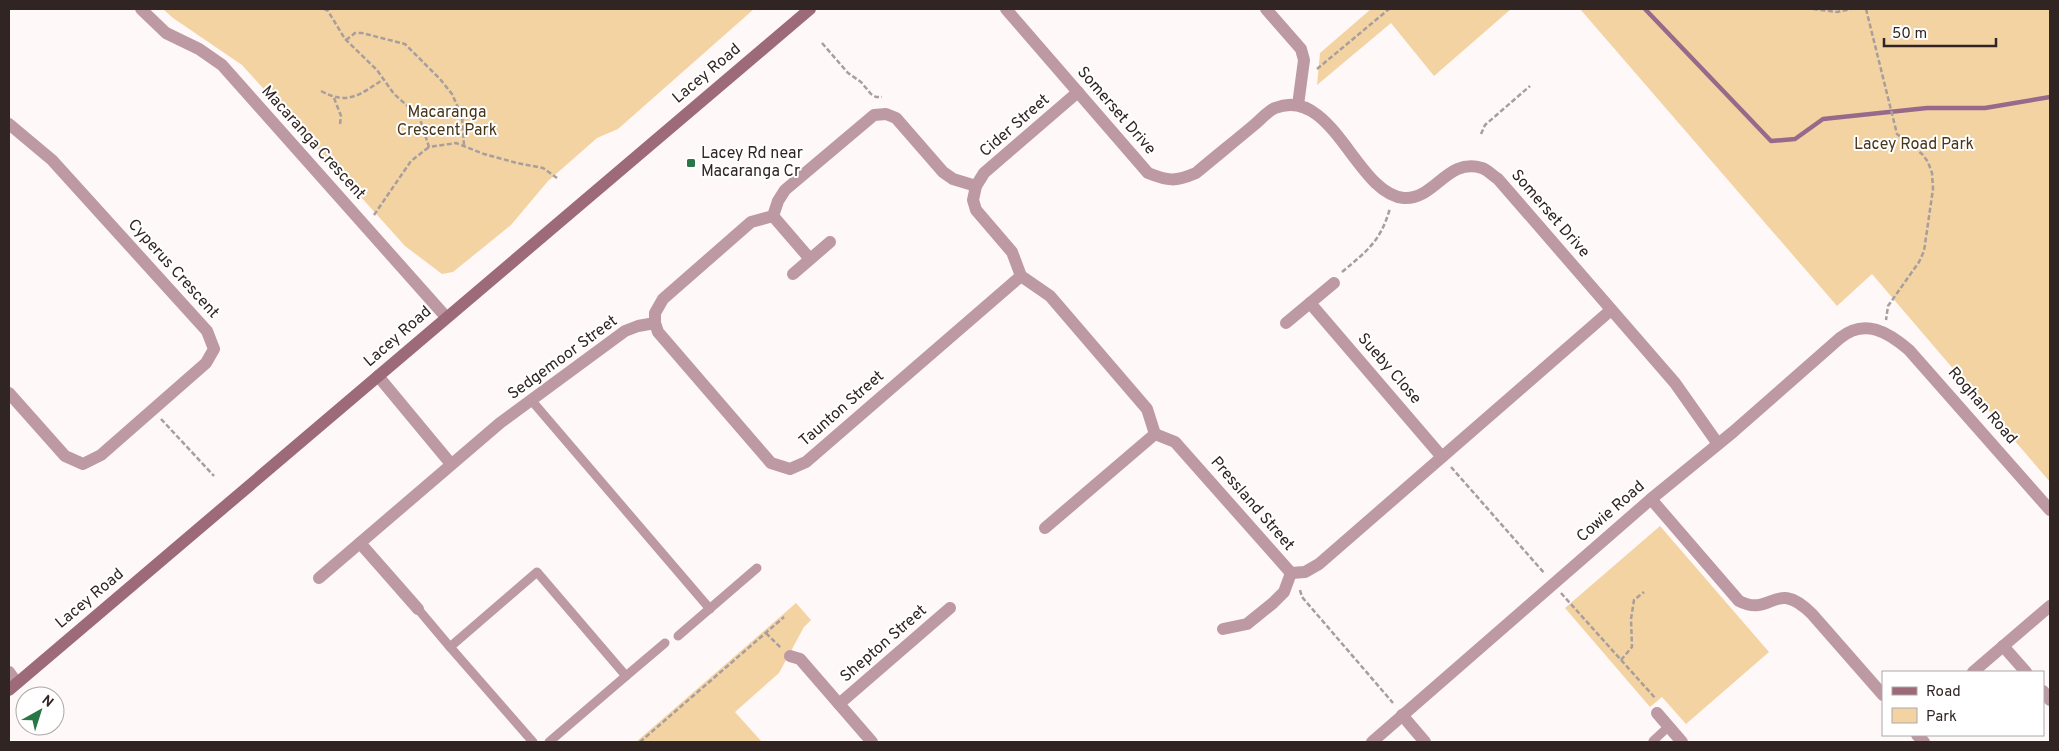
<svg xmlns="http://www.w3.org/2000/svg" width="2059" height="751" font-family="Overpass,sans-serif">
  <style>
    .green { fill: #f4d3a3 }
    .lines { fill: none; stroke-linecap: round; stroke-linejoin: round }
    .stream { stroke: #98698b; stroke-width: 4.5 }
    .path { stroke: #a79e9d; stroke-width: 2.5; stroke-dasharray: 5 2.5; stroke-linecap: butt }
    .lane { stroke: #bd99a3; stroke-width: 9 }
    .street { stroke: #bd99a3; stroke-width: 12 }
    .secondary { stroke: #9d6a79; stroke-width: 12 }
    .poi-dot { fill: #287747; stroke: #fff; stroke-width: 2 }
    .labels { text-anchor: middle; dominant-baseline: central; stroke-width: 4; stroke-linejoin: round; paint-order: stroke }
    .street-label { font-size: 16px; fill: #302523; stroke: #fff }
    .park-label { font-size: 16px; fill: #493619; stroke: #fff }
    .poi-label { font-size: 16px; fill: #302523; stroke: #fff; text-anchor: start }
  </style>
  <rect width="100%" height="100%" fill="#fff8f8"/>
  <!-- green -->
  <g class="green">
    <polygon points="163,9 754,9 618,129 597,138 548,181 511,225 453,272 442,274 405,246 242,65 173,18"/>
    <polygon points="1371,9 1511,9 1434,76 1391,23 1317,85 1320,53"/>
    <polygon points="1580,9 2050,9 2050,482 1872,274 1837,306"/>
    <polygon points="1660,526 1769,652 1686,724 1662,697 1650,707 1565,608"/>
    <polygon points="796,603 811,620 804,627 779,673 735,712 762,742 636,742"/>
  </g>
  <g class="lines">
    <!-- stream -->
    <polyline class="stream" points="1645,9 1771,141 1795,139 1823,119 1927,108 1985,108 2050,97"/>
    <!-- path -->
    <g class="path">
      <polyline points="324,9 328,11 345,39 377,70 394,94 419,116 429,147 456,143 484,154 517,163 543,168 557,178"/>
      <polyline points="1813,9 1837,12 1851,9"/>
      <polyline points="1866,9 1897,134 1922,154 1928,162 1932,173 1933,189 1924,251 1919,262 1888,306 1886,320"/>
      <polyline points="346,40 355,33 362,33 405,44 440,79 452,94 462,116 464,146"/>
      <polyline points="822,43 848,73 861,82 871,94 876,97 882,97"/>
      <polyline points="1317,69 1389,9"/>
      <path d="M 321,91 C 349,106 360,94 384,79"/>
      <polyline points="334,98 341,116 340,124"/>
      <polyline points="1481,134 1485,125 1530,86"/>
      <polyline points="374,215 411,161 429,147"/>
      <path d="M 1342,272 C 1367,251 1381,241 1390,208"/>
      <polyline points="161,419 214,476"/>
      <polyline points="1451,467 1545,574"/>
      <polyline points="1300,590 1302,597 1393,703"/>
      <polyline points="1561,593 1656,699"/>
      <polyline points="766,633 781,648"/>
      <polyline points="1621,660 1632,647 1631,619 1634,600 1644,592"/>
      <polyline points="640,742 784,617"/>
    </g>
    <!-- lane -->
    <g class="lane">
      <polyline points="532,401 710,609"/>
      <polyline points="418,609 450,647 537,572 626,676 665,643"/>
      <polyline points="678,636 757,568"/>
      <polyline points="450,647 533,742"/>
      <polyline points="1653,741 1668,727"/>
      <polyline points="549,742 626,676"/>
    </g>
    <!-- street -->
    <g class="street">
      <polyline points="141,9 166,33 199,49 222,65 446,317"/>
      <path d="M 1006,9 L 1148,173 C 1168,181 1175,182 1196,173 C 1215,157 1235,141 1254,125 C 1260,120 1268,111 1275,108 C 1333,85 1356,194 1404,198 C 1435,200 1447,157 1482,168 C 1488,170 1493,176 1498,179 L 1675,383 L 1718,444"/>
      <polyline points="1266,9 1301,49 1304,60 1298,105"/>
      <polyline points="1078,92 984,173 976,186 973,200 976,210 1012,252 1021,276 1050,296 1147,409 1155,434 1175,442 1291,573 1305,572 1319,564 1611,310"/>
      <polyline points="9,124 52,160 207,331 214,349 206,363 101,455 83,464 65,456 9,393"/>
      <polyline points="773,216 810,259"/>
      <polyline points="793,274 830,242"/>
      <polyline points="1310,303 1442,457"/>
      <polyline points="655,323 658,332 771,463 790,469 806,462 1021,276"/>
      <polyline points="1286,323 1334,283"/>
      <polyline points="378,376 451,464"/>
      <path d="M 1651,499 L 1739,601 C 1772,618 1775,577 1812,614 L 1883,695"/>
      <polyline points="1045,528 1155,434"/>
      <polyline points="360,543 418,609"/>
      <polyline points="319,578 500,423 625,331 638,326 655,323 655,313 663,299 751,222 773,216 778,201 785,190 874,115 886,114 896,118 943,172 953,179 976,186"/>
      <polyline points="1223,629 1247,624 1273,603 1284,592 1291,573"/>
      <polyline points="2003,646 2026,672"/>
      <polyline points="790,656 800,659 872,742"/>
      <polyline points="9,672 17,683"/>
      <polyline points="1973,672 2050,606"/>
      <polyline points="2043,691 2050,700"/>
      <polyline points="839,704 950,608"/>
      <polyline points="1657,713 1682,742"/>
      <polyline points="1402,715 1425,742"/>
      <polyline points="1917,735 1924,742"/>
      <path d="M 1372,742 L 1651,499 L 1733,432 L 1840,338 C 1865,318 1888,332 1909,350 L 2050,510"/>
    </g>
    <!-- secondary -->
    <polyline class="secondary" points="9,690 810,9"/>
  </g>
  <!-- markers -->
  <rect class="poi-dot" x="686" y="158" width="10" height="10" rx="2.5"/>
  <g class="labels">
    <!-- street labels -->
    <g class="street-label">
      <text transform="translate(707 74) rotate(-40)">Lacey Road</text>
      <text transform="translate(1116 111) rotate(49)">Somerset Drive</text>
      <text transform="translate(1015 126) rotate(-41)">Cider Street</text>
      <text transform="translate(313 143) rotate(48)">Macaranga Crescent</text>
      <text transform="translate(1550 214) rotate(49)">Somerset Drive</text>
      <text transform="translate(173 269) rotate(48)">Cyperus Crescent</text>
      <text transform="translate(398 337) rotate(-41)">Lacey Road</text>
      <text transform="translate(563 358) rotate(-36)">Sedgemoor Street</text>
      <text transform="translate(1389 369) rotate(49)">Sueby Close</text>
      <text transform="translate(1982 406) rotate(49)">Roghan Road</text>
      <text transform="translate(842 409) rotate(-41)">Taunton Street</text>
      <text transform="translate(1252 504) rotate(49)">Pressland Street</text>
      <text transform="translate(1611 512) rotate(-41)">Cowie Road</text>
      <text transform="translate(90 599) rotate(-40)">Lacey Road</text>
      <text transform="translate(884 644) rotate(-41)">Shepton Street</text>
    </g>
    <!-- park labels -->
    <g class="park-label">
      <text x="447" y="113">Macaranga<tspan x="447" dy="18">Crescent Park</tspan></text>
      <text x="1914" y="145">Lacey Road Park</text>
    </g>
    <!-- poi labels -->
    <g class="poi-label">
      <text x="701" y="154">Lacey Rd near<tspan x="701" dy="18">Macaranga Cr</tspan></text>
    </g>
  </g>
  <!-- border -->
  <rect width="2059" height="751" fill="none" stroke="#302523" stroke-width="20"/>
  <!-- legend -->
  <rect x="1882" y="671" width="162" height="65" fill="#ffffff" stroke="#aca8a7"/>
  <rect x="1892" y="687" width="25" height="8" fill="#9d6a79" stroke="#aca8a7"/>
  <text x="1926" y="696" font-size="15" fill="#302523">Road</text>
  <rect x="1892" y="708" width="25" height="15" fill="#f4d3a3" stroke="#aca8a7"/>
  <text x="1926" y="721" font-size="15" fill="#302523">Park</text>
  <!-- north arrow -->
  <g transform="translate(40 711) rotate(39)"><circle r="24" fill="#ffffff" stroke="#aca8a7"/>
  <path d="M0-4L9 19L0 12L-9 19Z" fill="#287747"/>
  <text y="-8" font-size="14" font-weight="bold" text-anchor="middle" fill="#302523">N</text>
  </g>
  <!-- scale -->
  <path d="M1884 38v8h112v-8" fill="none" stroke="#302523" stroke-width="2.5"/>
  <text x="1892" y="38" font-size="15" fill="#302523" stroke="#ffffff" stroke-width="4" paint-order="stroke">50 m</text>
</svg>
